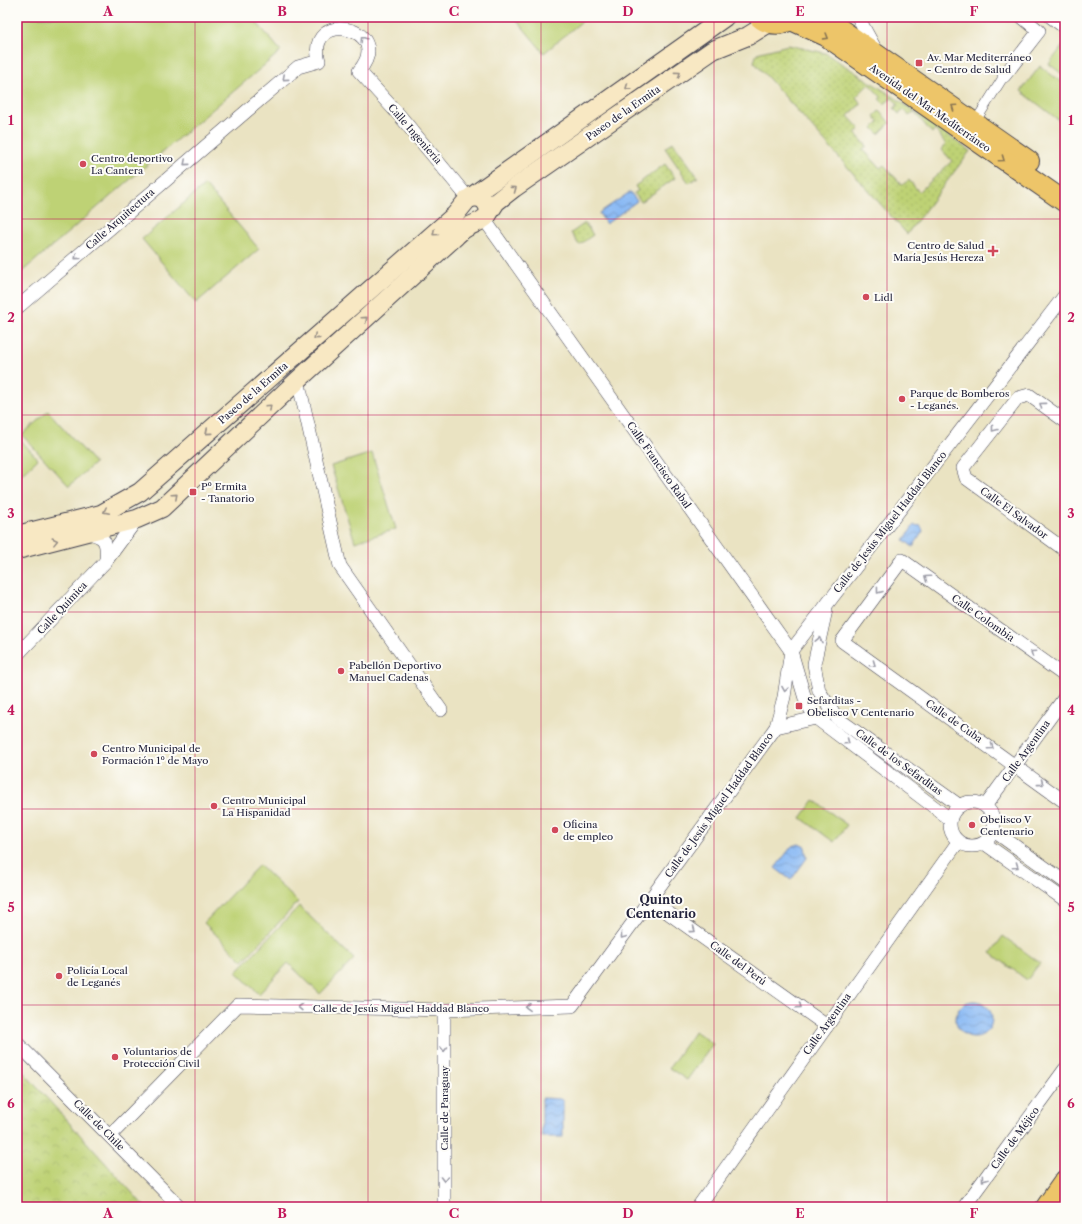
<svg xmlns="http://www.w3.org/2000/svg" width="1082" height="1224" font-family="'Libre Caslon Text',serif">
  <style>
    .grass { fill: url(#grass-dots); stroke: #707a58; fill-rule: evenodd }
    .park { fill: url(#park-crowns); stroke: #707a58 }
    .pitch { fill: #bed275; stroke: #707a58 }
    .water { fill: url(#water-waves); stroke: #566e98 }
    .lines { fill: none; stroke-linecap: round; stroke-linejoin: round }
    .pedestrian-casing { stroke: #403f4f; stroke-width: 10 }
    .minor-casing { stroke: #403f4f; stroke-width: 14 }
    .secondary-casing { stroke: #403f4f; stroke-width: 20 }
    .primary-casing { stroke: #403f4f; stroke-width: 22 }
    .pedestrian { stroke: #fff; stroke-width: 9 }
    .minor { stroke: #fff; stroke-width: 13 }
    .secondary { stroke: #f8e8c3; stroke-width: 18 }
    .primary { stroke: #edc569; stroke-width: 20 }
    .oneway { stroke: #887452 }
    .oneway2 { stroke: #9c9ca7 }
    .oneway3 { stroke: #988f86 }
    .grid { fill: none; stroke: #c2185b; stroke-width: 1; stroke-opacity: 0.55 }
    .poi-dot { fill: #d1495b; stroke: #fdfcf7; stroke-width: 1.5 }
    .labels { text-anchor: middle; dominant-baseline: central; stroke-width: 4; stroke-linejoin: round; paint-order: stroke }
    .poi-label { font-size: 10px; fill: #22223b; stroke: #fdfcf7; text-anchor: start }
    .street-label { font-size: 10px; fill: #22223b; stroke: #fdfcf7 }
    .quarter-label { font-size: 12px; font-weight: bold; fill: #22223b; stroke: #fdfcf7 }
    .neatline { fill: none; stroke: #c2185b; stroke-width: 1.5 }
    .grid-label { font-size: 13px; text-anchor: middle; font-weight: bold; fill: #c2185b }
  </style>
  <defs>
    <pattern id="grass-dots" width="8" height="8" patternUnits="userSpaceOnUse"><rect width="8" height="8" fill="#bed275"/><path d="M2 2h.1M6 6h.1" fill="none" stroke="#a3b466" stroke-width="1.8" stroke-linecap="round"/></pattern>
    <pattern id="park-crowns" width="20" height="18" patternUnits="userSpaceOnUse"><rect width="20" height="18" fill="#bed275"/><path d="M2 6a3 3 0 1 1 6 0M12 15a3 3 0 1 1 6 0" fill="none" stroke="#a3b466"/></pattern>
    <pattern id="water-waves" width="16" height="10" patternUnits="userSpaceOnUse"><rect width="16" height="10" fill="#89b9f4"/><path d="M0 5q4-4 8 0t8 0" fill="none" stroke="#7096c7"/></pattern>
  </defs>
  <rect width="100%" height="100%" fill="#fdfcf7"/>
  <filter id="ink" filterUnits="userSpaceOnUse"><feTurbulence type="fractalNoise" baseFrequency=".025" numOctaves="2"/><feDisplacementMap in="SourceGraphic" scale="8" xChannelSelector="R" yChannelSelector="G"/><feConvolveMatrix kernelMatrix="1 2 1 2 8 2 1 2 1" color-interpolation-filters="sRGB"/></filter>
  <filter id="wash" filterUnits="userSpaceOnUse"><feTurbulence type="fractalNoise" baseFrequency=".012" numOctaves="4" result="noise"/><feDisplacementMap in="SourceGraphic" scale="16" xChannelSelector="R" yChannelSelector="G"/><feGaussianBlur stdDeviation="0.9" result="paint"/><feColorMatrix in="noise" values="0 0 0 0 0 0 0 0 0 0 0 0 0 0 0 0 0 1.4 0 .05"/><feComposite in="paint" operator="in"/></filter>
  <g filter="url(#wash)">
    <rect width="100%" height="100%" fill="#eae3c2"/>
    <!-- grass -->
    <g class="grass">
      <path d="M 788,45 L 825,53 L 897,99 L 970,151 L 907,234 L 754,62 L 757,53 ZM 869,84 L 881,97 L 879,99 L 884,104 L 892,98 L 898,104 L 894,109 L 899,114 L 904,110 L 909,116 L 914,112 L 932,133 L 935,130 L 946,144 L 941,149 L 952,161 L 919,192 L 909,180 L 902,185 L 884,165 L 880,168 L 863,149 L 867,146 L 855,133 L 860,129 L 848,116 L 861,104 L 856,97 Z"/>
      <polygon points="879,111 890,123 879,134 873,128 879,122 874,116"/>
      <polygon points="673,142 698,177 689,183 665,148"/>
      <polygon points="665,164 675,178 641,202 634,193 638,191 635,186"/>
      <polygon points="585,223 593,235 579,245 571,233"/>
    </g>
    <!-- park -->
    <polygon class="park" points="17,1065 127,1187 145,1207 17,1207"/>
    <!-- pitch -->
    <g class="pitch">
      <polygon points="17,17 252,17 281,51 17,276"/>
      <polygon points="514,17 587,17 544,53"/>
      <polygon points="1065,43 1065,76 1049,64"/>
      <polygon points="1040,66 1065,85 1065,125 1021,91"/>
      <polygon points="205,185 259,249 196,303 142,239"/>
      <polygon points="48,411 95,463 69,486 22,435"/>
      <polygon points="17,436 38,459 17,479"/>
      <polygon points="372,453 396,529 355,542 331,466"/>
      <polygon points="814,800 847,825 834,842 801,818"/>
      <polygon points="259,865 298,902 243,961 204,923"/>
      <polygon points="299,906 354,959 320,994 288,963 259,994 236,972"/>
      <polygon points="1003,936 1040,963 1027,980 991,953"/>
      <polygon points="695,1031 713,1044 687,1080 669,1068"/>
    </g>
    <!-- water -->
    <g class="water">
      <polygon points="630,192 637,201 606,224 599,213"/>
      <polygon points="914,525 921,526 923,531 913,547 904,540"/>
      <polygon points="799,844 805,847 807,858 791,880 775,868 792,846"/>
      <circle cx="974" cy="1019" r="18"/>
      <polygon points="542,1098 563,1099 563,1137 542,1137"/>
    </g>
  </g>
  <g filter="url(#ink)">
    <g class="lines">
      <defs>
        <g id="pedestrian">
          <polyline points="1049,18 1065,30"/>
          <polyline points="975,122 1004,76"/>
        </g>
        <g id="minor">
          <polyline points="858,17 877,52"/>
          <polyline points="1004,76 1039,31 1022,17"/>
          <polyline points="484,219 791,651 806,702 816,718 950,819"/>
          <path d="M 17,308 L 298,67 L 319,61 C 305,8 396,27 359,71 L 400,116 L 469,199"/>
          <polyline points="298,380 340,566 441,710"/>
          <polyline points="1065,421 1029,395 1018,398 963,468 966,478 1065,550"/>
          <path d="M 88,533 C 107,537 107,543 106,561"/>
          <polyline points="826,610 814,664 819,691 837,718 960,806"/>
          <polyline points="17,655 106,561 137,519"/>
          <polyline points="1065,676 902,560 842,641 1065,802"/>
          <polyline points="776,727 816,718 824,719"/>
          <circle cx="972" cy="824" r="22"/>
          <polyline points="986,805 1065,697"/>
          <polyline points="994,831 1065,882"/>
          <polyline points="984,843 1065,900"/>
          <polyline points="650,900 827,1026"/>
          <polyline points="444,1010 444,1207"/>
          <polyline points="17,1043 180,1207"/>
          <polyline points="110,1136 238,1005 444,1010 572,1006 776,727 784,697 791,651 1065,295"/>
          <polyline points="698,1207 958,842"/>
          <polyline points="964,1207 1065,1069"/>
        </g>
        <g id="secondary">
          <polyline points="487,216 496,202 514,188 713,50 748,36 769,23"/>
          <polyline points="17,535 101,514 140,492 455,215 468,199 725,17"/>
          <path d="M 17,550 L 137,519 L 162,508 L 298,380 L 456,236 C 459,233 462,230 466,228 C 475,222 496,219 486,203 C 483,198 477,197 472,198"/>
        </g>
        <g id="primary">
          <path d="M 759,17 C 769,26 784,26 794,17"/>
          <polyline points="823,17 1029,161"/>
          <polyline points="791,20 826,36 1065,202"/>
          <polyline points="1046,1207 1065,1180"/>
        </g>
      </defs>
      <!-- pedestrian casing -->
      <use href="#pedestrian" class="pedestrian-casing"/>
      <!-- minor casing -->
      <use href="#minor" class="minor-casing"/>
      <!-- secondary casing -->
      <use href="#secondary" class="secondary-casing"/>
      <!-- primary casing -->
      <use href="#primary" class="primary-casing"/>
      <!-- pedestrian -->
      <use href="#pedestrian" class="pedestrian"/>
      <!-- minor -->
      <use href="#minor" class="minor"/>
      <!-- secondary -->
      <use href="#secondary" class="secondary"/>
      <!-- primary -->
      <use href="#primary" class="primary"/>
    </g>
    <!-- one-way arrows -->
    <defs><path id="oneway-chevron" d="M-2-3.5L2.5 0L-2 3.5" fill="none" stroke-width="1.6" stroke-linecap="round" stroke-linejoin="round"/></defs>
    <g class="oneway">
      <use href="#oneway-chevron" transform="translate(826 37) rotate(31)"/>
      <use href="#oneway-chevron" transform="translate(954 107) rotate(-145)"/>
      <use href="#oneway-chevron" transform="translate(1002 159) rotate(35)"/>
    </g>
    <g class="oneway2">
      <use href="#oneway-chevron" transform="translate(363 39) rotate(-123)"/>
      <use href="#oneway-chevron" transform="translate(285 78) rotate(139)"/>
      <use href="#oneway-chevron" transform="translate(186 163) rotate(139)"/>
      <use href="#oneway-chevron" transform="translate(77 257) rotate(139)"/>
      <use href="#oneway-chevron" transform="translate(1042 405) rotate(-144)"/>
      <use href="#oneway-chevron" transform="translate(994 429) rotate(128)"/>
      <use href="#oneway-chevron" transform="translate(927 578) rotate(-145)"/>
      <use href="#oneway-chevron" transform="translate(879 591) rotate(127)"/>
      <use href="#oneway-chevron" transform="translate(819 640) rotate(-78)"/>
      <use href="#oneway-chevron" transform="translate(1033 653) rotate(-145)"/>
      <use href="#oneway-chevron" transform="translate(873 664) rotate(35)"/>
      <use href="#oneway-chevron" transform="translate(785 689) rotate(99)"/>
      <use href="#oneway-chevron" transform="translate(847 742) rotate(37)"/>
      <use href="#oneway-chevron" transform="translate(991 747) rotate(35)"/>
      <use href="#oneway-chevron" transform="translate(1041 783) rotate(36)"/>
      <use href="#oneway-chevron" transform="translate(1016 866) rotate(35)"/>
      <use href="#oneway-chevron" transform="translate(693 930) rotate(36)"/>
      <use href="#oneway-chevron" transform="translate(623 936) rotate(127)"/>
      <use href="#oneway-chevron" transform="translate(799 1006) rotate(36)"/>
      <use href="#oneway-chevron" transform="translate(300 1007) rotate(-179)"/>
      <use href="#oneway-chevron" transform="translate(528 1007) rotate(178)"/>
      <use href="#oneway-chevron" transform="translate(444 1049) rotate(90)"/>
      <use href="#oneway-chevron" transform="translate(444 1179) rotate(90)"/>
      <use href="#oneway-chevron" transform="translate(984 1179) rotate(126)"/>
    </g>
    <g class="oneway3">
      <use href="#oneway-chevron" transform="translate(678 74) rotate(-36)"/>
      <use href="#oneway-chevron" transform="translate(628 87) rotate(145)"/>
      <use href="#oneway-chevron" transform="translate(514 189) rotate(-36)"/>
      <use href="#oneway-chevron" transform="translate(435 233) rotate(139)"/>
      <use href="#oneway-chevron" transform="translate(365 319) rotate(-42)"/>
      <use href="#oneway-chevron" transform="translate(316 337) rotate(139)"/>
      <use href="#oneway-chevron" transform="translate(269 407) rotate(-43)"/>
      <use href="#oneway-chevron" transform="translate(208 432) rotate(139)"/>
      <use href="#oneway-chevron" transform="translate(175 496) rotate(-42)"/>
      <use href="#oneway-chevron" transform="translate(106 511) rotate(153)"/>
      <use href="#oneway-chevron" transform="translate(55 541) rotate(-14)"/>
    </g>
  </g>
  <!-- grid -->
  <path class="grid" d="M 195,17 L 195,1207M 368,17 L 368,1207M 541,17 L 541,1207M 714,17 L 714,1207M 887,17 L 887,1207M 17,219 L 1065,219M 17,415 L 1065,415M 17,612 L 1065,612M 17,809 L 1065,809M 17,1005 L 1065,1005"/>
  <!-- markers -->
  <g class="poi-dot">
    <rect x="915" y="59" width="8" height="8" rx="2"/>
    <circle cx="83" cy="164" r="4"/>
    <path d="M991 245h4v4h4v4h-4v4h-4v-4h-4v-4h4z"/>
    <circle cx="866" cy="297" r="4"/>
    <circle cx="902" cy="399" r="4"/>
    <rect x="189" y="488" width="8" height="8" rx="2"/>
    <circle cx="341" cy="671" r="4"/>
    <rect x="795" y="702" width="8" height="8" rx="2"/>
    <circle cx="94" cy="754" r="4"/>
    <circle cx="214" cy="806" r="4"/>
    <circle cx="972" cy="825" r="4"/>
    <circle cx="555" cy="830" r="4"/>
    <circle cx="59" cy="976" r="4"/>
    <circle cx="115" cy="1057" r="4"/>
  </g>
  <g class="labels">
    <!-- poi labels -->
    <g class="poi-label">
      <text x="927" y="57">Av. Mar Mediterráneo<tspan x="927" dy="12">- Centro de Salud</tspan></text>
      <text x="91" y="158">Centro deportivo<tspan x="91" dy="12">La Cantera</tspan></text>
      <text x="984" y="245" text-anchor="end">Centro de Salud<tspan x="984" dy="12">María Jesús Hereza</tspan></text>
      <text x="874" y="297">Lidl</text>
      <text x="910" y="393">Parque de Bomberos<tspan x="910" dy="12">- Leganés.</tspan></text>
      <text x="201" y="486">Pº Ermita<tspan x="201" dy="12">- Tanatorio</tspan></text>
      <text x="349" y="665">Pabellón Deportivo<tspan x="349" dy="12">Manuel Cadenas</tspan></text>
      <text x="807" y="700">Sefarditas -<tspan x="807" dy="12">Obelisco V Centenario</tspan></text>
      <text x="102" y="748">Centro Municipal de<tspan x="102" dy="12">Formación 1º de Mayo</tspan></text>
      <text x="222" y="800">Centro Municipal<tspan x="222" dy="12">La Hispanidad</tspan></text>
      <text x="980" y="819">Obelisco V<tspan x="980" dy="12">Centenario</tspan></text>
      <text x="563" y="824">Oficina<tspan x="563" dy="12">de empleo</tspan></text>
      <text x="67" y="970">Policía Local<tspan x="67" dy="12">de Leganés</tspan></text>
      <text x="123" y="1051">Voluntarios de<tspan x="123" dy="12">Protección Civil</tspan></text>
    </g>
    <!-- street labels -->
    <g class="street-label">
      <text transform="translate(930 108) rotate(35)">Avenida del Mar Mediterráneo</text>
      <text transform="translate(623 113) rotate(-35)">Paseo de la Ermita</text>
      <text transform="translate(415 134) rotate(49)">Calle Ingeniería</text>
      <text transform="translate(120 219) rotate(-41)">Calle Arquitectura</text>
      <text transform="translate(253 393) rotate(-41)">Paseo de la Ermita</text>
      <text transform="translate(659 465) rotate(55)">Calle Francisco Rabal</text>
      <text transform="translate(1014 513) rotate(36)">Calle El Salvador</text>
      <text transform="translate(890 522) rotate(-52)">Calle de Jesús Miguel Haddad Blanco</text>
      <text transform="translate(62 608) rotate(-47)">Calle Química</text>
      <text transform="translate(983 618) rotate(35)">Calle Colombia</text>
      <text transform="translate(954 721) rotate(35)">Calle de Cuba</text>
      <text transform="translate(1026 751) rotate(-54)">Calle Argentina</text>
      <text transform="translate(899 762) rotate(36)">Calle de los Sefarditas</text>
      <text transform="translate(719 805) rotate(-54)">Calle de Jesús Miguel Haddad Blanco</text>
      <text transform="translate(738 963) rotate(36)">Calle del Perú</text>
      <text x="401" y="1008">Calle de Jesús Miguel Haddad Blanco</text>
      <text transform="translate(827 1024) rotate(-54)">Calle Argentina</text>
      <text transform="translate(444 1108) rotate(-90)">Calle de Paraguay</text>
      <text transform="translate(99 1125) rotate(45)">Calle de Chile</text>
      <text transform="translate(1015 1138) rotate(-54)">Calle de Méjico</text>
    </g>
    <!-- quarter labels -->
    <g class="quarter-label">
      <text x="661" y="899">Quinto<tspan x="661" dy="14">Centenario</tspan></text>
    </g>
  </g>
  <!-- margin -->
  <rect width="1082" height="1224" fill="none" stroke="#fdfcf7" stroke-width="44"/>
  <rect x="22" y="22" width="1038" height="1180" class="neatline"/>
  <g class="grid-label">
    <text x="108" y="16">A</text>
    <text x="282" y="16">B</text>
    <text x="454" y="16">C</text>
    <text x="628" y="16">D</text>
    <text x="800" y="16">E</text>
    <text x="974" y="16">F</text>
    <text x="11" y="125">1</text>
    <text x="1071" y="125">1</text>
    <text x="11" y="322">2</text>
    <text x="1071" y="322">2</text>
    <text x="11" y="518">3</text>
    <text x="1071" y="518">3</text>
    <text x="11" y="715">4</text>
    <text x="1071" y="715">4</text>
    <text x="11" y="912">5</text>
    <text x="1071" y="912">5</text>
    <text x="11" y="1108">6</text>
    <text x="1071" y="1108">6</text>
    <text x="108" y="1218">A</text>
    <text x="282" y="1218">B</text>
    <text x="454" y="1218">C</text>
    <text x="628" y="1218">D</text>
    <text x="800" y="1218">E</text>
    <text x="974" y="1218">F</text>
  </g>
</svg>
